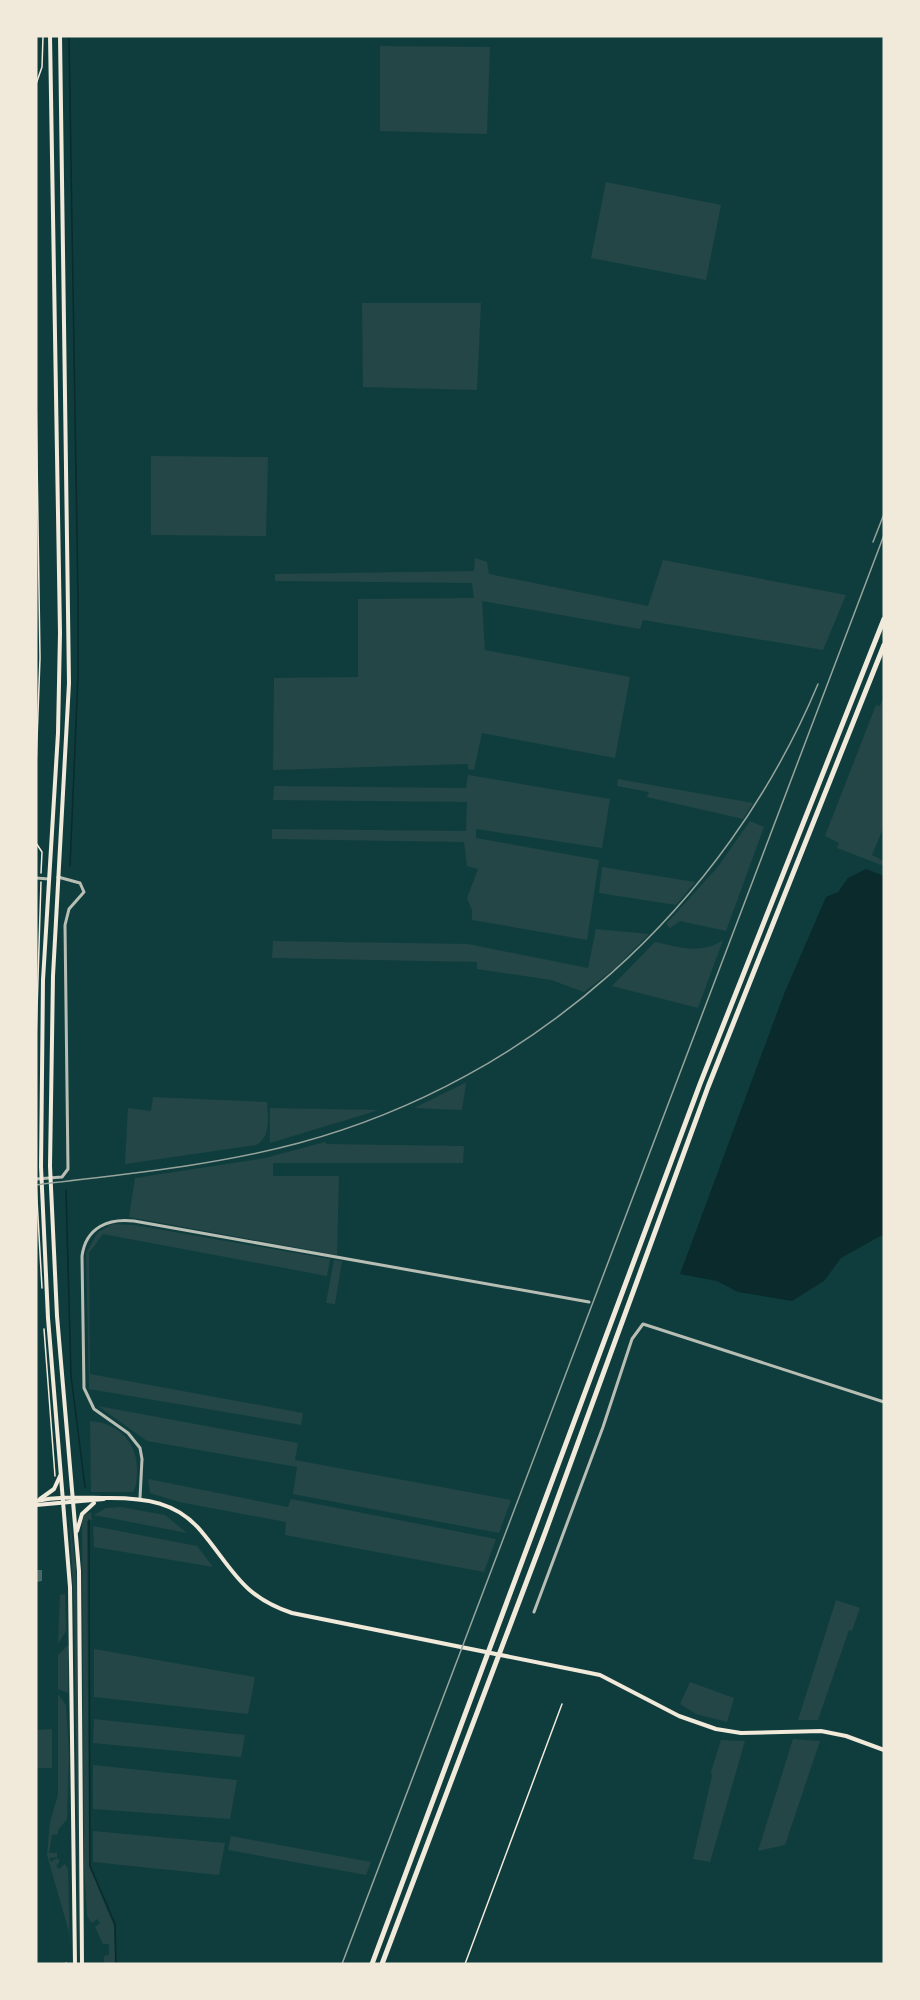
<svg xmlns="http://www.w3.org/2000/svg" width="920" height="2000" font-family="'Exo 2',sans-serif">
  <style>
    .green { fill: #244646 }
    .water { fill: #0a2a2b }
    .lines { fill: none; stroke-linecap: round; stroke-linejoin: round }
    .stream { stroke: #0a2a2b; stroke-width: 1.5 }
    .building { fill: #486865 }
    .path { stroke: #f1e9da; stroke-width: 1.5 }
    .service { stroke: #b8beb3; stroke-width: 1.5 }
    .minor { stroke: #b8beb3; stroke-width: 3 }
    .secondary { stroke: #f1e9da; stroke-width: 4 }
    .motorway { stroke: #f1e9da; stroke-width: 5 }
    .rail { stroke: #97a49c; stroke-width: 1.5 }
  </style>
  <rect width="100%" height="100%" fill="#0f3d3e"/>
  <!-- green -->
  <g class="green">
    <polygon points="380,46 490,47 487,134 380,131"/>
    <polygon points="606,182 721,205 706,280 591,258"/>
    <polygon points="362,303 481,303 477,390 363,387"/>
    <polygon points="151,456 268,457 266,536 151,535"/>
    <polygon points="475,558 487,562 489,574 648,606 663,560 846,595 823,650 643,620 640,629 482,601 485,650 630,677 615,758 482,733 474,770 468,769 468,764 273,770 274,678 358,677 358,599 474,598 472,583 275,581 275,574 474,571"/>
    <polygon points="884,695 884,826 872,855 884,861 884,866 837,848 839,843 825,836 876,705 880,706"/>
    <polygon points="468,775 610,799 602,848 476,829 476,838 599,860 587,940 472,920 472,910 467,898 478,869 467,866 464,842 272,839 272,829 466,831 467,802 273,800 274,786 466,788"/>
    <polygon points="618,779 753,803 743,819 647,797 649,792 617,786"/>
    <polygon points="750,821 764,827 726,931 680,921 670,928 666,924 717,868"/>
    <polygon points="602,867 695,882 676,905 599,893"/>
    <polygon points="596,929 649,934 614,969 584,992 551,980 477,969 477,962 272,958 273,941 468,944 588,968"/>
    <path d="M 723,940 L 698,1008 L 612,986 L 655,942 C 678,947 702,955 723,940 Z"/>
    <polygon points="466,1083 462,1110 414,1108 465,1083"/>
    <path d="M 153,1097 L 267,1102 C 268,1117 271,1137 256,1145 L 125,1164 L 128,1108 L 151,1111 Z"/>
    <polygon points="270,1108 379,1110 270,1143"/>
    <polygon points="325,1142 326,1144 464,1146 463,1163 273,1163 273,1176 339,1176 337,1255 129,1217 135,1178 265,1158"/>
    <polygon points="113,1224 134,1225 330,1259 327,1276 103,1234 89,1253 90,1374 303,1413 301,1425 89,1389 86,1253 98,1232"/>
    <polygon points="334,1260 342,1261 335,1304 326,1303"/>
    <polygon points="98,1406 298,1443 295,1460 511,1500 499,1533 293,1494 297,1467 147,1441"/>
    <path d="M 90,1421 C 117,1422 137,1442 137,1469 C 137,1477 137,1485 133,1492 L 91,1492 Z"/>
    <polygon points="148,1479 288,1507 291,1499 496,1539 484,1572 285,1535 286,1522 179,1502 150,1493"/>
    <polygon points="121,1507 165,1515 187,1533 94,1515 106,1508"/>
    <polygon points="91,1512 92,1520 87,1521 89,1866 114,1926 115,1964 104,1964 104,1956 109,1955 109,1944 103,1944 95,1927 100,1923 97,1919 92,1923 87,1916 84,1866 82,1523 84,1515"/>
    <polygon points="69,1514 76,1567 78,1626 79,1964 74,1604"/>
    <polygon points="93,1526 197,1546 213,1567 94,1547"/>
    <polygon points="65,1594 66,1631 58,1644 60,1595"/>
    <polygon points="836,1600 860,1608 852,1631 849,1630 818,1720 798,1720"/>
    <polygon points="68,1645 69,1646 68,1693 58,1689 58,1655"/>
    <polygon points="94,1649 255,1677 248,1714 94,1697"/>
    <polygon points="690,1682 734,1698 727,1722 696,1714 680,1704"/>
    <polygon points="58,1694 66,1705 69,1754 67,1819 58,1830 58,1834 52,1835 49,1853 57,1853 57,1857 49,1858 51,1862 57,1858 60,1861 56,1866 59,1869 65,1864 68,1869 70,1947 69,1932 47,1855 50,1822 58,1795"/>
    <polygon points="94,1719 245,1735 241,1757 93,1743"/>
    <polygon points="52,1729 52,1768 36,1768 36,1730"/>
    <polygon points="793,1739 820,1741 785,1845 758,1851"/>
    <polygon points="721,1740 745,1741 710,1862 693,1859 712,1776 711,1772"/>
    <polygon points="93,1765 237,1780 230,1819 93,1809"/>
    <polygon points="93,1831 225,1843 219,1875 93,1862"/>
    <polygon points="231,1836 371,1862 366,1875 228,1850"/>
  </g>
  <!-- water -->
  <polygon class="water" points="866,869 884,876 884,1234 841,1258 824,1281 792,1301 738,1292 717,1281 680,1274 784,994 826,897 838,892 848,878"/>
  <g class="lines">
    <!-- stream -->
    <g class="stream">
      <polyline points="69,36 78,600 78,676 70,866"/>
      <polyline points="66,1190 71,1376 85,1487"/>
      <polyline points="89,1520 90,1866 115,1924 116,1964"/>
    </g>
  </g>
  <!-- building -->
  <polygon class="building" points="37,1570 42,1570 42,1581 37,1582"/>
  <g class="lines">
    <!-- path -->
    <g class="path">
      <polyline points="36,84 42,67 43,36"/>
      <polyline points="36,391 40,658 36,767"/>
      <polyline points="36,843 42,852 41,873"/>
      <polyline points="36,1042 41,882"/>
      <polyline points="36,1182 42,1288"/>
      <polyline points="44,1329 55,1476"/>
      <polyline points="465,1964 562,1704"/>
    </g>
    <!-- service -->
    <polyline class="service" points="65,1964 66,1963"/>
    <!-- minor -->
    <g class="minor">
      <polyline points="36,878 49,879"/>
      <polyline points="36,1179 62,1177 68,1169 65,925 69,909 84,892 80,883 58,877"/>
      <path d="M 140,1498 L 142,1459 L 140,1448 L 128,1433 L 94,1409 L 84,1388 L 82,1256 C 86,1227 109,1218 134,1221 L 589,1302"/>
      <polyline points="534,1612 603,1427 632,1339 643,1324 884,1402"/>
    </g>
    <!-- secondary -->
    <g class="secondary">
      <polyline points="50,36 60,633 58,733 43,980 41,1167 48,1318 70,1587 75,1964"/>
      <polyline points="60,36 69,683 53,976 50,1166 57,1316 79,1571 82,1964"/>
      <polyline points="40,1499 54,1489 60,1476"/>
      <path d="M 36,1501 C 61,1496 84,1498 110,1498 C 145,1498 177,1502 201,1531 C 233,1569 241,1596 292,1613 L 600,1675 L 679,1716 L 716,1729 L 741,1733 L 821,1731 L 846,1736 L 884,1750"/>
      <polyline points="36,1505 104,1499"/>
      <polyline points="77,1531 82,1514 94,1503"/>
    </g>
    <!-- motorway -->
    <g class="motorway">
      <polyline points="372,1964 700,1084 884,619"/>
      <polyline points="382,1964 545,1533 708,1087 884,645"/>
    </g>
    <!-- rail -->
    <g class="rail">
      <polyline points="873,542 884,514"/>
      <path d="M 36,1185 C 124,1174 213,1166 299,1143 C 533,1080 725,906 818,684"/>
      <polyline points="342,1964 884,535"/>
    </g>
  </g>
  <!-- border -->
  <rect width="920" height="2000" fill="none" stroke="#f1e9da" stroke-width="75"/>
</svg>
